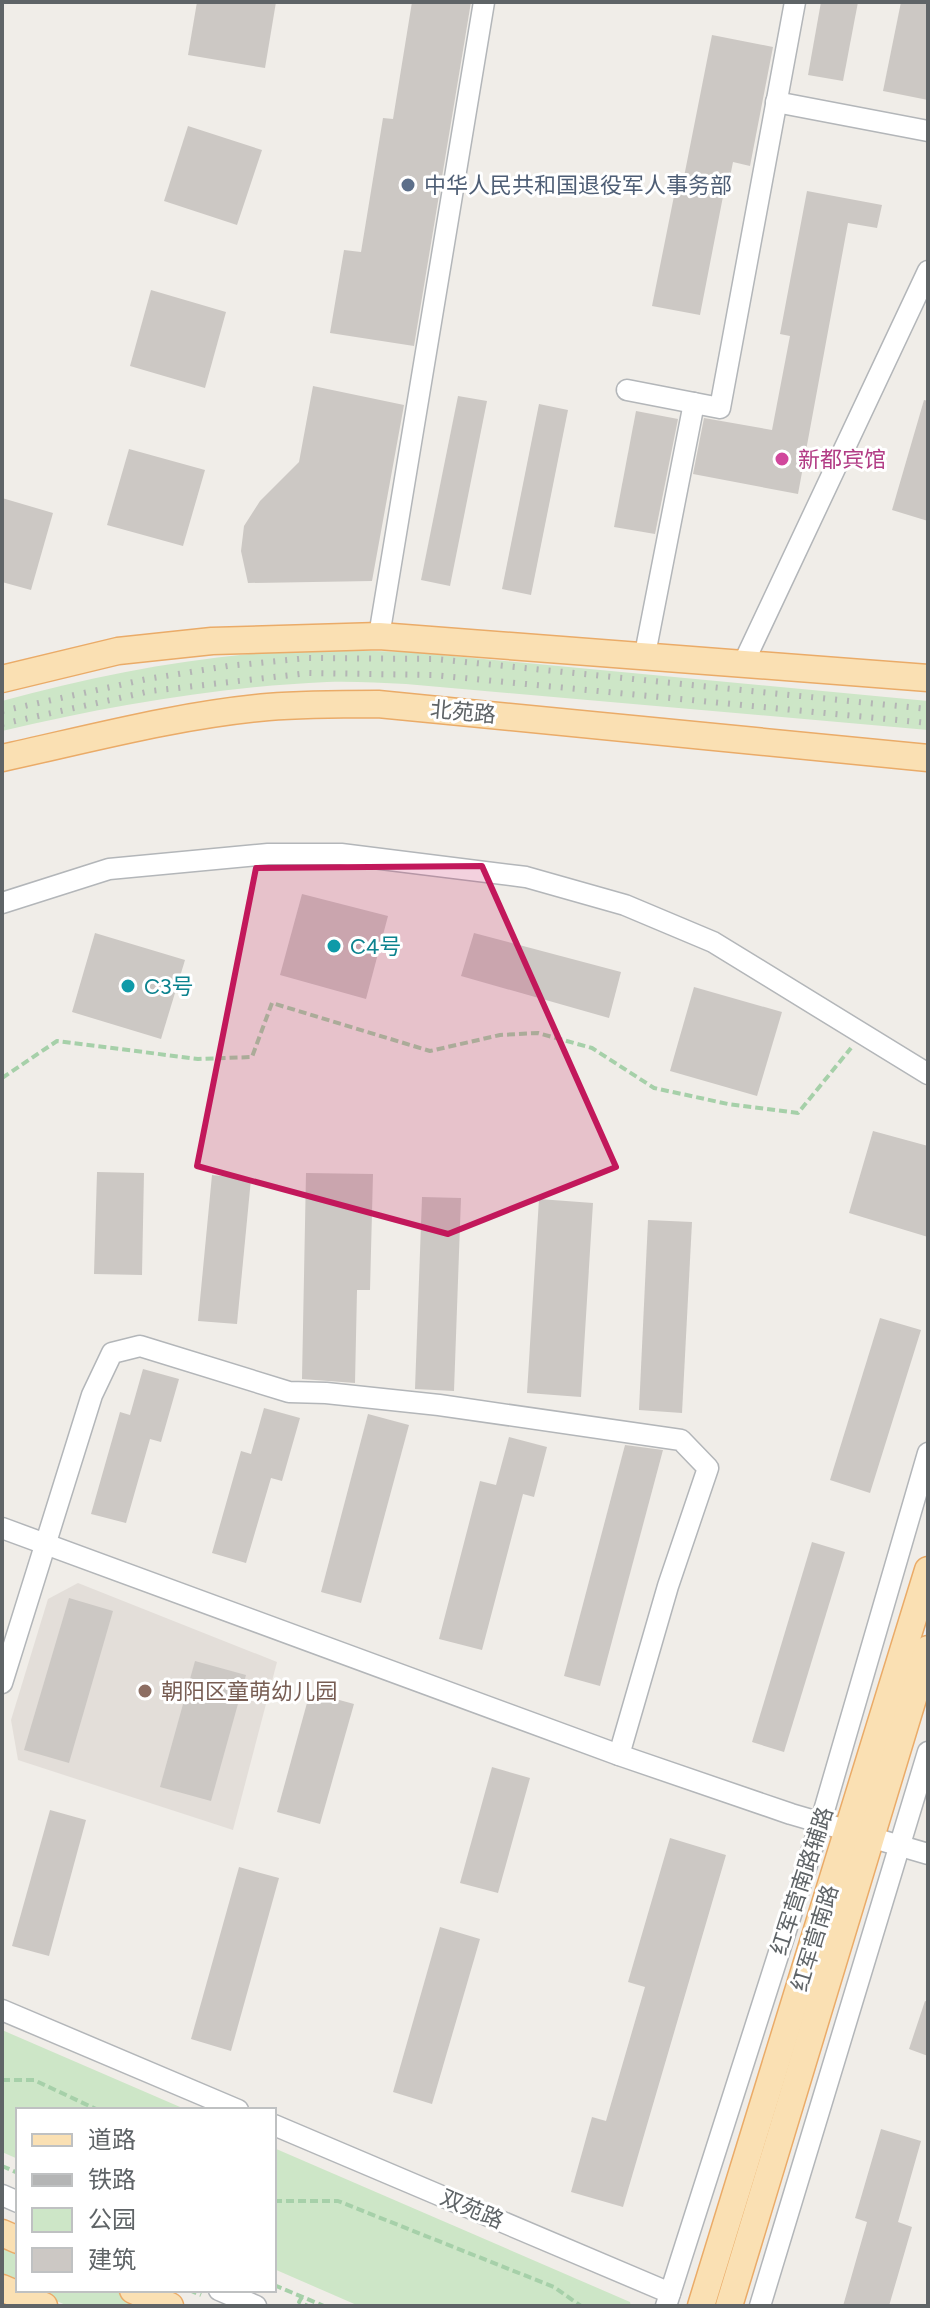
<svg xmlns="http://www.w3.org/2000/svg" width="930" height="2308" font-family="Figtree,'Noto Sans SC',sans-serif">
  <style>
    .education { fill: #e3ded9 }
    .green { fill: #cde6c7 }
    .building { fill: #ccc8c4 }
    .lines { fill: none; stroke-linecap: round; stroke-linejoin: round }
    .minor-casing { stroke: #b3b6b9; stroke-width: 23 }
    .major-casing { stroke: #eaab68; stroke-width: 29 }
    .path { stroke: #a6d0a9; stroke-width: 4; stroke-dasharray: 8 4; stroke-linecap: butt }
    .minor { stroke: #fff; stroke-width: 20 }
    .major { stroke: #fae0b3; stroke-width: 26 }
    .rail { stroke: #b4b5b5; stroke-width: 6; stroke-dasharray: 2 10; stroke-linecap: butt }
    .marked { fill: #c2185b; fill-opacity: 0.2; stroke: #c2185b; stroke-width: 6; stroke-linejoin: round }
    .service-dot { fill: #5c6f8a; stroke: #fff; stroke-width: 3 }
    .hotel-dot { fill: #d1479c; stroke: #fff; stroke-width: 3 }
    .culture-dot { fill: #0f9aa8; stroke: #fff; stroke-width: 3 }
    .education-dot { fill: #8d6e63; stroke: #fff; stroke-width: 3 }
    .labels { text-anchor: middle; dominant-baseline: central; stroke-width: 6; stroke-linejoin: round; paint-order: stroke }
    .service-label { font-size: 22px; fill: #4e5e75; stroke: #fff; text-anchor: start }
    .hotel-label { font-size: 22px; fill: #b23c85; stroke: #fff; text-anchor: start }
    .street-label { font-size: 22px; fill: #5f6467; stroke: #fff }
    .culture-label { font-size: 22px; fill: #0d838f; stroke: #fff; text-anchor: start }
    .education-label { font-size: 22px; fill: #785e54; stroke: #fff; text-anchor: start }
  </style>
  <rect width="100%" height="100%" fill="#f0ede8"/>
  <!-- education -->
  <polygon class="education" points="78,1583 277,1662 233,1830 18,1760 11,1720 48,1599"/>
  <!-- green -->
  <g class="green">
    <path d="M 335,650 L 411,652 L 928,701 L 928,730 L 406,684 C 380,683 353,681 327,682 C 217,687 109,706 2,731 L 2,701 C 83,679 165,662 249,654 C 277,651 306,651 335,650 Z"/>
    <polygon points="2,2030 187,2110 18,2110 18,2159 2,2152"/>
    <polygon points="274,2148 630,2302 631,2306 359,2306 274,2269"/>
    <polygon points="2,2242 18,2249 18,2284 2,2277"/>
    <polygon points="31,2290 114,2290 151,2306 68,2306"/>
  </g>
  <!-- building -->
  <g class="building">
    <polygon points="197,2 276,2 265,68 188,55"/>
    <polygon points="412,2 471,2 414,346 330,333 344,250 361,252 383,118 393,119"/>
    <polygon points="821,2 858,2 843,81 808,75"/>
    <polygon points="901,2 928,2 928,100 883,91"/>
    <polygon points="712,35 773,47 750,166 733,162 729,182 726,181 700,315 652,306 675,191 681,192"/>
    <polygon points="188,126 262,150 237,225 164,201"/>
    <polygon points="807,191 882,205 877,228 848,223 798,494 693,474 704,418 772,430 790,336 780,334"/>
    <polygon points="151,290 226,312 205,388 130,366"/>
    <polygon points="313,386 404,405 372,581 248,583 241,551 244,526 260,501 299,462"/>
    <polygon points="458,396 487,401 450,586 421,580"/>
    <polygon points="924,400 928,401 928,521 892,510"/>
    <polygon points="539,404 568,410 531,595 502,589"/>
    <polygon points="636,411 678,419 655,534 614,527"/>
    <polygon points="129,449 205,470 183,546 107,525"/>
    <polygon points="2,498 53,513 31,590 2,582"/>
    <polygon points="302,894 388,916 366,999 280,975"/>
    <polygon points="95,933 185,960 161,1039 72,1012"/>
    <polygon points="474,933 621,972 609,1018 461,976"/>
    <polygon points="694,987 782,1012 757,1096 670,1071"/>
    <polygon points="873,1131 928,1146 928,1237 849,1213"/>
    <polygon points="97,1172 144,1173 142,1275 94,1274"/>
    <polygon points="306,1173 373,1174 370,1290 357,1290 355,1383 302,1379"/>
    <polygon points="212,1175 251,1179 237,1324 198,1321"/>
    <polygon points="422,1197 461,1198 454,1391 415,1389"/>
    <polygon points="539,1199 593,1203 581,1397 527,1393"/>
    <polygon points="648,1220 692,1222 682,1413 639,1410"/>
    <polygon points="880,1318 921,1330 870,1493 830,1480"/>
    <polygon points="143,1369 179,1379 161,1442 150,1439 126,1523 91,1514 120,1412 130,1415"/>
    <polygon points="264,1408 300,1418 282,1481 271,1478 246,1563 212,1553 241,1451 251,1454"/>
    <polygon points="368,1414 409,1425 361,1603 321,1592"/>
    <polygon points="509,1437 547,1447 534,1497 523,1494 482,1650 439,1639 480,1481 496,1485"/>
    <polygon points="625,1445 663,1450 600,1686 564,1676"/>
    <polygon points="812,1542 845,1552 784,1752 752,1742"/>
    <polygon points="69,1598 113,1611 69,1763 24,1750"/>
    <polygon points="195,1661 246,1675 211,1801 160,1787"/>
    <polygon points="310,1692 354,1704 320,1824 277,1812"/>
    <polygon points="492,1767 530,1778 498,1893 460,1883"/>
    <polygon points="50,1810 86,1820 49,1956 12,1946"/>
    <polygon points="670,1838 726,1855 623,2207 571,2192 592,2117 606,2121 645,1987 628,1982"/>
    <polygon points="239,1867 279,1878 231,2051 191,2039"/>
    <polygon points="440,1927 480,1939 432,2104 393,2092"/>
    <polygon points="925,2001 928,2002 928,2056 909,2049"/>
    <polygon points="881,2129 921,2141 898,2222 912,2227 889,2306 843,2306 867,2222 855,2218"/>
  </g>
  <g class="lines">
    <defs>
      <g id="minor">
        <polyline points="776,102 928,131"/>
        <polyline points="627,390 694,403"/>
        <polyline points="379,636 484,2"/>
        <polyline points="645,654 694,403 720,408 795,2"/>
        <polyline points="743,664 928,271"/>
        <polyline points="2,903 109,869 268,854 341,854 526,877 625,905 713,942 928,1074"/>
        <polyline points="2,1528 619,1755 791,1814 928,1854"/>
        <polyline points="2,1683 92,1395 112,1353 140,1346 289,1392 326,1393 439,1405 681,1440 708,1468 668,1586 619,1755"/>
        <polyline points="2,2010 238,2110"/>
        <polyline points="274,2125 670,2293"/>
        <polyline points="2,2195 18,2202"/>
        <polyline points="219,2290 256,2306"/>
        <polyline points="666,2306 821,1821 928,1453"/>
        <polyline points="760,2306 928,1752"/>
      </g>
      <g id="major">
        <polyline points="2,679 118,651 212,641 379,636 928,678"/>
        <path d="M 2,758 C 89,739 178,715 268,707 C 304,704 341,704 378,704 L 928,758"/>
        <polyline points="2,2233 18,2240"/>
        <polyline points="2,2288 44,2306"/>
        <polyline points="133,2290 170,2306"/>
        <polyline points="701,2306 928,1570"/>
        <polyline points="729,2306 928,1649"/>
      </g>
    </defs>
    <!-- minor casing -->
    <use href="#minor" class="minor-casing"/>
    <!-- major casing -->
    <use href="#major" class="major-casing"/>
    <!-- path -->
    <g class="path">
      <polyline points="2,1078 57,1041 198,1059 252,1057 272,1003 430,1051 500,1035 538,1033 592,1048 654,1088 728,1104 798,1113 851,1048"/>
      <polyline points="2,2080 34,2080 98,2110"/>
      <polyline points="2,2166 18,2173"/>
      <polyline points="274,2201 338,2201 554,2287 581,2306"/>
      <polyline points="274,2285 324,2306"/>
      <polyline points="189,2290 201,2295"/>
      <polyline points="302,2297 299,2302 308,2306"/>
    </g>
    <!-- minor -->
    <use href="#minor" class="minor"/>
    <!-- major -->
    <use href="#major" class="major"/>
    <!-- rail -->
    <g class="rail">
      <polyline points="2,711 147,679 228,666 308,658 436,659 928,709"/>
      <polyline points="2,724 151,691 309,673 433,675 928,723"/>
    </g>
  </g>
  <!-- marked area -->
  <path class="marked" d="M 482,866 L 616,1167 L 448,1234 L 197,1166 L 256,868 Z"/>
  <!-- markers -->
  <circle class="service-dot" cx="408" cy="185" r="8"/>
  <circle class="hotel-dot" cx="782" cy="459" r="8"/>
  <g class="culture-dot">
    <circle cx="334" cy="946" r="8"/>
    <circle cx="128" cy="986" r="8"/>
  </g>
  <circle class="education-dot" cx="145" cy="1691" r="8"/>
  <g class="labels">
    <!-- service labels -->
    <g class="service-label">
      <text x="424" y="185">中华人民共和国退役军人事务部</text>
    </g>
    <!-- hotel labels -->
    <g class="hotel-label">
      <text x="798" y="459">新都宾馆</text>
    </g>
    <!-- street labels -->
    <g class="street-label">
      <text transform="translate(463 712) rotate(5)">北苑路</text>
      <text transform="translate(802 1881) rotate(-72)">红军营南路辅路</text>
      <text transform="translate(815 1938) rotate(-73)">红军营南路</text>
      <text transform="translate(472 2209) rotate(23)">双苑路</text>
    </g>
    <!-- culture labels -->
    <g class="culture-label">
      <text x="350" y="946">C4号</text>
      <text x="144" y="986">C3号</text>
    </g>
    <!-- education labels -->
    <g class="education-label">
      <text x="161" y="1691">朝阳区童萌幼儿园</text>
    </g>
  </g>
  <!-- border -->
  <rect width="930" height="2308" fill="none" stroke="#5f6467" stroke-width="8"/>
  <!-- legend -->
  <rect x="16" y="2108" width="260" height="184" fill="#ffffff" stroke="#bfc1c2" stroke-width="2"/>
  <rect x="32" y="2134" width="40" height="12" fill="#fae0b3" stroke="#bfc1c2" stroke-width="2"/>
  <text x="88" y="2148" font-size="24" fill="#5f6467">道路</text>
  <rect x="32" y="2174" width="40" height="12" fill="#b4b5b5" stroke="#bfc1c2" stroke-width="2"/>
  <text x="88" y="2188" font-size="24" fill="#5f6467">铁路</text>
  <rect x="32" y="2208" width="40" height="24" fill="#cde6c7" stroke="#bfc1c2" stroke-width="2"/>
  <text x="88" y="2228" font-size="24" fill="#5f6467">公园</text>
  <rect x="32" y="2248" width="40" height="24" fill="#ccc8c4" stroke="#bfc1c2" stroke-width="2"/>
  <text x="88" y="2268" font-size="24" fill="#5f6467">建筑</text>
</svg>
